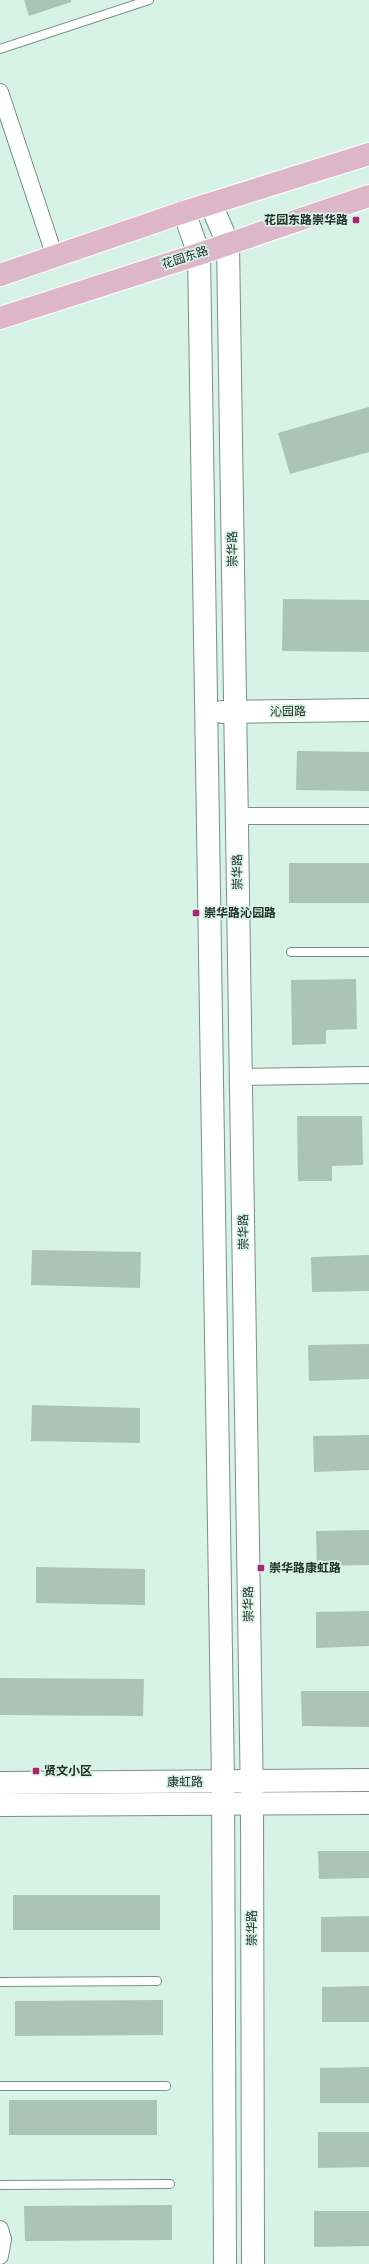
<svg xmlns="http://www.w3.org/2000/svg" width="369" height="2264" font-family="Signika,'Noto Sans SC',sans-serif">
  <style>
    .building { fill: #aac4b9 }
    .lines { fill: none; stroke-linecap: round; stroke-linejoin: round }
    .lane-casing { stroke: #789186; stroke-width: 10 }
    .street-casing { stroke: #789186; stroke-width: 18 }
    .secondary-casing { stroke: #789186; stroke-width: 24 }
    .primary-casing { stroke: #fff; stroke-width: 24 }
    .lane { stroke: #fff; stroke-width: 8 }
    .street { stroke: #fff; stroke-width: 16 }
    .secondary { stroke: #fff; stroke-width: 22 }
    .primary { stroke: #deb6ca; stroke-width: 22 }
    .poi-dot { fill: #a82674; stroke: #d7f2e6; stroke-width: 1.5 }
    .labels { text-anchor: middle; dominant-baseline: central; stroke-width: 3.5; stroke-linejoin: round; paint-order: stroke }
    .poi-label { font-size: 12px; font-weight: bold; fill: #25302b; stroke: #d7f2e6; text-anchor: start }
    .street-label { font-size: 12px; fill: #25302b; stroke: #d7f2e6 }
  </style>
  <rect width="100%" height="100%" fill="#d7f2e6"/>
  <!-- building -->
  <g class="building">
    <polygon points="24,0 71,0 71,2 29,16"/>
    <polygon points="369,407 369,452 290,474 278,433"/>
    <polygon points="283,599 369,600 369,652 282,651"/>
    <polygon points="297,751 369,752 369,791 296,790"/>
    <rect x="289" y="863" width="80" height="40"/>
    <polygon points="356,979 357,1029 326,1030 326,1044 292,1045 291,980"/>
    <polygon points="297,1116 362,1116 363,1165 332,1166 332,1181 298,1181"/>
    <polygon points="32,1250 141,1252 140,1288 31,1285"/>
    <polygon points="369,1255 369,1291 312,1292 311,1257"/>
    <polygon points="369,1344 369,1379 309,1381 308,1345"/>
    <polygon points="32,1405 140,1408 140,1443 31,1441"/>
    <polygon points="369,1435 369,1470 314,1472 313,1436"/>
    <polygon points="369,1530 369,1565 317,1566 316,1531"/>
    <polygon points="36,1567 145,1569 145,1605 36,1603"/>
    <polygon points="369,1611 369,1646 316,1648 316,1612"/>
    <polygon points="0,1678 144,1679 143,1716 0,1715"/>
    <polygon points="301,1691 369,1691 369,1727 302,1726"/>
    <polygon points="318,1851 369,1851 369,1878 319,1879"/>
    <rect x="13" y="1895" width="147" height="35"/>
    <polygon points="369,1916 369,1952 321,1952 321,1917"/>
    <polygon points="369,1986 369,2022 322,2022 322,1987"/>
    <polygon points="163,2000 163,2035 15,2036 15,2001"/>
    <polygon points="369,2067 369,2103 320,2103 320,2068"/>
    <rect x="9" y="2100" width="148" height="35"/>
    <polygon points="318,2132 369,2132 369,2167 318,2168"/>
    <polygon points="172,2205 172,2240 25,2241 24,2206"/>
    <polygon points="314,2211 369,2211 369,2246 314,2247"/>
  </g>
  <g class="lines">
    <defs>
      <g id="lane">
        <polyline points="0,49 149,0"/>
        <polyline points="291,952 369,952"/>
        <polyline points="0,1982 157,1981"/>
        <polyline points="0,2086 166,2086"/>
        <polyline points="0,2185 170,2184"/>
      </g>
      <g id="street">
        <polyline points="0,92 55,257"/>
        <polyline points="238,816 369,816"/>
        <polyline points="242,1077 369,1075"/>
        <polyline points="0,2229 3,2239 0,2256"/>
      </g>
      <g id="secondary">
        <polyline points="211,204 228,244 252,1803 253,2264"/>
        <polyline points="184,212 199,254 223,1781 225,2264"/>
        <polyline points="222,712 369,710"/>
        <polyline points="0,1783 369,1780"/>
        <polyline points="0,1805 369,1803"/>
      </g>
      <g id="primary">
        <polyline points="0,275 184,212 369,154"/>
        <polyline points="0,318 199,254 369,196"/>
      </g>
    </defs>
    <!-- lane casing -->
    <use href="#lane" class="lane-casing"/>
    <!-- street casing -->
    <use href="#street" class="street-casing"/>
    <!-- secondary casing -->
    <use href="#secondary" class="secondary-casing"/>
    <!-- primary casing -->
    <use href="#primary" class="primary-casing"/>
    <!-- lane -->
    <use href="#lane" class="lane"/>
    <!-- street -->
    <use href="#street" class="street"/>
    <!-- secondary -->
    <use href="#secondary" class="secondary"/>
    <!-- primary -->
    <use href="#primary" class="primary"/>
  </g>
  <!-- markers -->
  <g class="poi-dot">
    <rect x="352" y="216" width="8" height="8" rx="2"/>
    <rect x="192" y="909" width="8" height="8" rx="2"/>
    <rect x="257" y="1564" width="8" height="8" rx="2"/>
    <rect x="32" y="1767" width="8" height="8" rx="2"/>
  </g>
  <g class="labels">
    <!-- poi labels -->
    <g class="poi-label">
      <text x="348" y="220" text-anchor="end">花园东路崇华路</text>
      <text x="204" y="913">崇华路沁园路</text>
      <text x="269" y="1568">崇华路康虹路</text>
      <text x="44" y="1771">贤文小区</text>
    </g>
    <!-- street labels -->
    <g class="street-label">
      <text transform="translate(185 258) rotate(-18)">花园东路</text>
      <text transform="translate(233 549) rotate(-91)">崇华路</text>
      <text transform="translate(288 712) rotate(-1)">沁园路</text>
      <text transform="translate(238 872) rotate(-91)">崇华路</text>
      <text transform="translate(244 1232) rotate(-91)">崇华路</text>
      <text transform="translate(249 1604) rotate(-91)">崇华路</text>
      <text x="185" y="1782">康虹路</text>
      <text transform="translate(252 1928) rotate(-90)">崇华路</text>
    </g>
  </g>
</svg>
